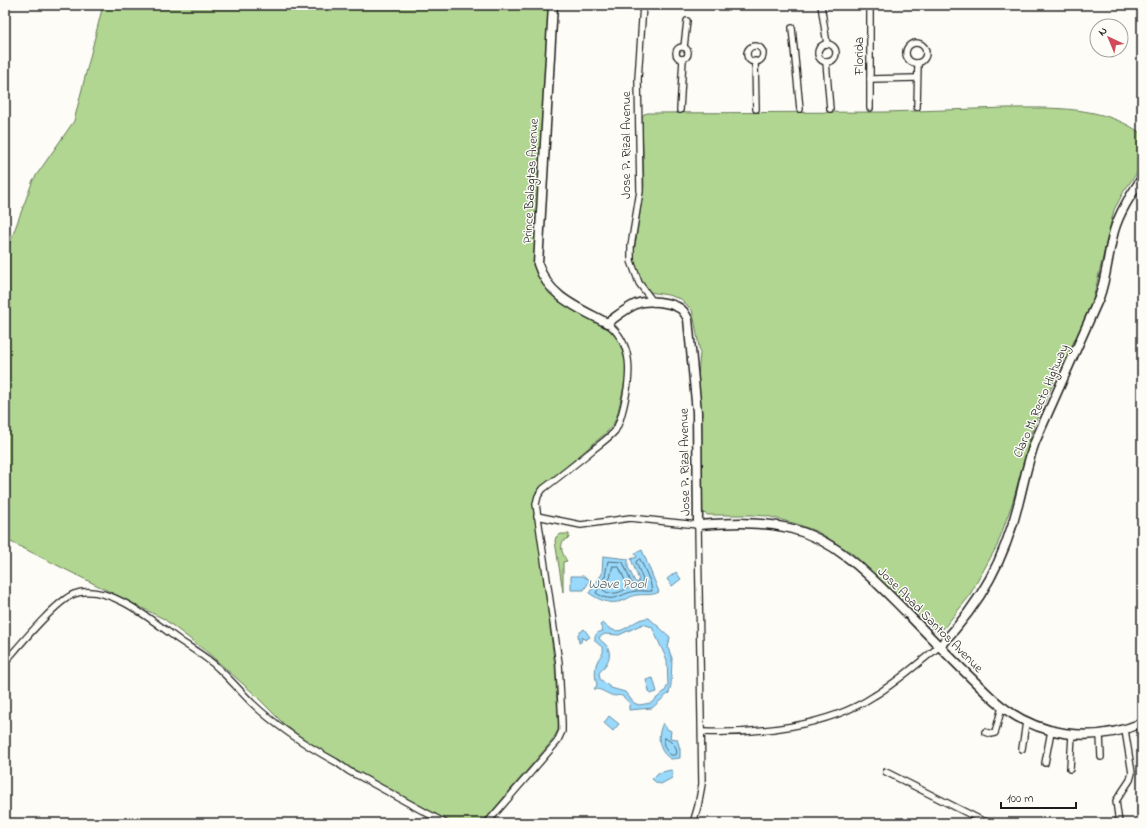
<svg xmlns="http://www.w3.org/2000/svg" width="1147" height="828" font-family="'Indie Flower',sans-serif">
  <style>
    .green { fill: #b1d691; stroke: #667956 }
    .water { fill: #99d9fb; stroke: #678da2; fill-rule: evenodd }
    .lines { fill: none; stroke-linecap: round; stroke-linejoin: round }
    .shore { stroke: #4e6875; stroke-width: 1 }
    .street-casing { stroke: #1c1c1c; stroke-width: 8 }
    .secondary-casing { stroke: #1c1c1c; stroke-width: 11 }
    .street { stroke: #fdfcf7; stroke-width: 5.5 }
    .secondary { stroke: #fdfcf7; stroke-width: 8 }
    .labels { text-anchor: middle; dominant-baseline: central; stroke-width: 3; stroke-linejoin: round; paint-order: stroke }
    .street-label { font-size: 13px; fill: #1c1c1c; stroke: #fdfcf7 }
    .water-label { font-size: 14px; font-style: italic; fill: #485e6a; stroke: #fdfcf7 }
  </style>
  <rect width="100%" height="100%" fill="#fdfcf7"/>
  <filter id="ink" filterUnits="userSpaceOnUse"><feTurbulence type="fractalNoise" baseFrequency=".025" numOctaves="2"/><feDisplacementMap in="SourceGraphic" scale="8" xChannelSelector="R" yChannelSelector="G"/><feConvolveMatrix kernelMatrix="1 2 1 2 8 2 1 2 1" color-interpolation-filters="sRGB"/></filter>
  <g filter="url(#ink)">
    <!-- green -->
    <g class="green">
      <polygon points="103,5 549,5 535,257 553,294 602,325 612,332 619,341 628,369 617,416 613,425 607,432 544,486 535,511 555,667 558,721 558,730 552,741 482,823 452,823 364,779 319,751 285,725 252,692 207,652 164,619 5,539 5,256 33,180 74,121"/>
      <path d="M 1006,108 C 1052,108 1103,105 1142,134 L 1142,166 L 1124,191 L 1114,210 L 1093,299 L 1073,348 L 1058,373 L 1033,427 L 1013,501 L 997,546 L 968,598 L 939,634 L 852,553 L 818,532 L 797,524 L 767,516 L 752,515 L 708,515 L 701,512 L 697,389 L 700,353 L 695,323 L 692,310 L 681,299 L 668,295 L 649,292 L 642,283 L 633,259 L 644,186 L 642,117 L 644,114 L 648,113 L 885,112 Z"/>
      <path d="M 561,534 L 569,534 L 569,538 C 557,541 562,554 567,561 L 563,562 L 563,592 L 555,541 L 556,537 Z"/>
    </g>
    <!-- water -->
    <g class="water">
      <path d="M 642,550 L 659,592 C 652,596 646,594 637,595 C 632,595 628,599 622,601 C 610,605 599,600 589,593 L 602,574 L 603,556 L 628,559 L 628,567 L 635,582 L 638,583 L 639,580 L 631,559 L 637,557 L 635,553 Z"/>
      <polygon points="676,572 681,579 672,586 667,579"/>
      <polygon points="571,576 583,576 590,580 584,590 571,590"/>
      <path d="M 649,618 L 670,637 L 668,648 L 672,658 L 671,685 L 669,693 L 652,708 L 629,710 L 629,705 L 631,705 C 617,688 620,700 609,694 C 604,692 601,689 594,689 L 597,685 C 595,678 594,667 598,660 C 601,655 604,654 603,648 L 595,641 C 594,635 597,632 603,631 L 600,625 L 603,623 C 623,643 629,618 649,618 ZM 643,624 L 652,627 L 667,660 L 668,685 L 665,691 L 651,703 L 639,705 L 634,703 L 625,692 L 611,688 L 600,679 L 599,673 C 606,665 615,655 605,644 C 602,641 600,641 599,637 L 605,634 L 619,635 Z"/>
      <polygon points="584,629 590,637 585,640 582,637 581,642 579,643 578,634"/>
      <polygon points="653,678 657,692 650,694 646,680"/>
      <polygon points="609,716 619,724 613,731 604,723"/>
      <path d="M 663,723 L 667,729 L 671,731 L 670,738 L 677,739 L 680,749 L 680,758 L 671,759 C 657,751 657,735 663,723 Z"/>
      <polygon points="671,770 673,772 672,778 661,784 657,783 652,779 658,773"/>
    </g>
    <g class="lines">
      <!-- shore -->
      <g class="shore">
        <path d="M 640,559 L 650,581 L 652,591 C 647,592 641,590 636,591 C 620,593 614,605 596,593 L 605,576 L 608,561 L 623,562 L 631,582 L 637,587 L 640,586 L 643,580 L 636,562 Z"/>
        <path d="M 613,566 L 619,567 L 628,587 C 622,593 610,596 603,590 L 610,578 Z"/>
        <path d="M 665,738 C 671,742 679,746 676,755 L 671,755 C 666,751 661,744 665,738 Z"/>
      </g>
      <defs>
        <g id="street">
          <polyline points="643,5 638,79 640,191 631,246 631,261 639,283 654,303"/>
          <polyline points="821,5 827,44"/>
          <polyline points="870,5 870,108"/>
          <polyline points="792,28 800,109"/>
          <circle cx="916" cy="53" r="10"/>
          <circle cx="827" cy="53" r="9"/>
          <circle cx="755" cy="54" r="8"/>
          <circle cx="682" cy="53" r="6"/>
          <polyline points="684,47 687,21"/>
          <polyline points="755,61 756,109"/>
          <polyline points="826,62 830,109"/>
          <polyline points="870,79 917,78"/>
          <polyline points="917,107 918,63"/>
          <polyline points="680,110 683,59"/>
          <polyline points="537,516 581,525 630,518 698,525 702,784 698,806 693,823"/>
          <path d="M 5,662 C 20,645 55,602 74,594 C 108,582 154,622 179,640 C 192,649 207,657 218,668 C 230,679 241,692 252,703 C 276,726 307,746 336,762 C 344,767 349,773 359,776 L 445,823"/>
          <path d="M 702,732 C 757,734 827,727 874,696 C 897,682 918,663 940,646"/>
          <polyline points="985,732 992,734 995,733 1002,707"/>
          <polyline points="1100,735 1101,757"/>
          <polyline points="1022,749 1026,722"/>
          <polyline points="1045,763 1051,731"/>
          <polyline points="1070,769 1072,735"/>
          <polyline points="886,772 983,821 991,823"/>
          <path d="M 487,823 L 557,742 L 562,731 L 562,723 L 559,663 L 536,504 L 538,496 L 543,489 C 559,477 574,465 589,453 C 597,446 608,439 615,431 C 620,423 622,413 624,405 C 631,375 634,344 607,323"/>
          <polyline points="1119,823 1116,801 1130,780 1132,773 1125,730"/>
        </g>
        <g id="secondary">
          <path d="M 553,5 L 538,264 C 548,297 579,308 607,323 C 616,317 625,309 636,304 C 647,299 671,302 681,309 C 685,312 686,316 688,319 L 697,412 L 698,525 C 729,523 758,521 789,528 C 838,540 872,578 906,612 C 935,642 964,672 994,700 C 1036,737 1092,744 1142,723"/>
          <path d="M 940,646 C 981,603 1005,559 1019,501 C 1024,481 1028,461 1035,442 L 1099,298 C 1107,276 1108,253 1114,231 C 1120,211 1131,195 1142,178"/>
        </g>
      </defs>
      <!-- street casing -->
      <use href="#street" class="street-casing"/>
      <!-- secondary casing -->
      <use href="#secondary" class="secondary-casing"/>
      <!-- street -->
      <use href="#street" class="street"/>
      <!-- secondary -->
      <use href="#secondary" class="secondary"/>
    </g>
  </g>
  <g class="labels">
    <!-- street labels -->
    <g class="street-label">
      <text transform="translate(859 56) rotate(-90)">Florida</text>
      <text transform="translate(626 145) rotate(-90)">Jose P. Rizal Avenue</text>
      <text transform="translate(531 181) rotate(-87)">Prince Balagtas Avenue</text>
      <text transform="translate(1041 401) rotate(-67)">Claro M. Recto Highway</text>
      <text transform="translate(685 462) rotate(-91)">Jose P. Rizal Avenue</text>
      <text transform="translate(930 620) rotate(45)">Jose Abad Santos Avenue</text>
    </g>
    <!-- water labels -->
    <g class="water-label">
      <text x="617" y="584">Wave Pool</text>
    </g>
  </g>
  <!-- margin -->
  <rect width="1147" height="828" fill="none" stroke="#fdfcf7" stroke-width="20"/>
  <rect x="10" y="10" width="1127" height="808" fill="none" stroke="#1c1c1c" stroke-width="1.5" filter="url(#ink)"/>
  <!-- north arrow -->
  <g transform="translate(1109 38) rotate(316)"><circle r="19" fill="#fdfcf7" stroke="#a3a29f"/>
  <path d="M0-3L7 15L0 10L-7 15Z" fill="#d1495b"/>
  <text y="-6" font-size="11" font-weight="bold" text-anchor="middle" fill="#1c1c1c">N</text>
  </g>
  <!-- scale -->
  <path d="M1001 802v6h75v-6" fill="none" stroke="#1c1c1c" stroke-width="2"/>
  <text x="1007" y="802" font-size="12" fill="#1c1c1c" stroke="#fdfcf7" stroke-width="3" paint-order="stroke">100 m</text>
</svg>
